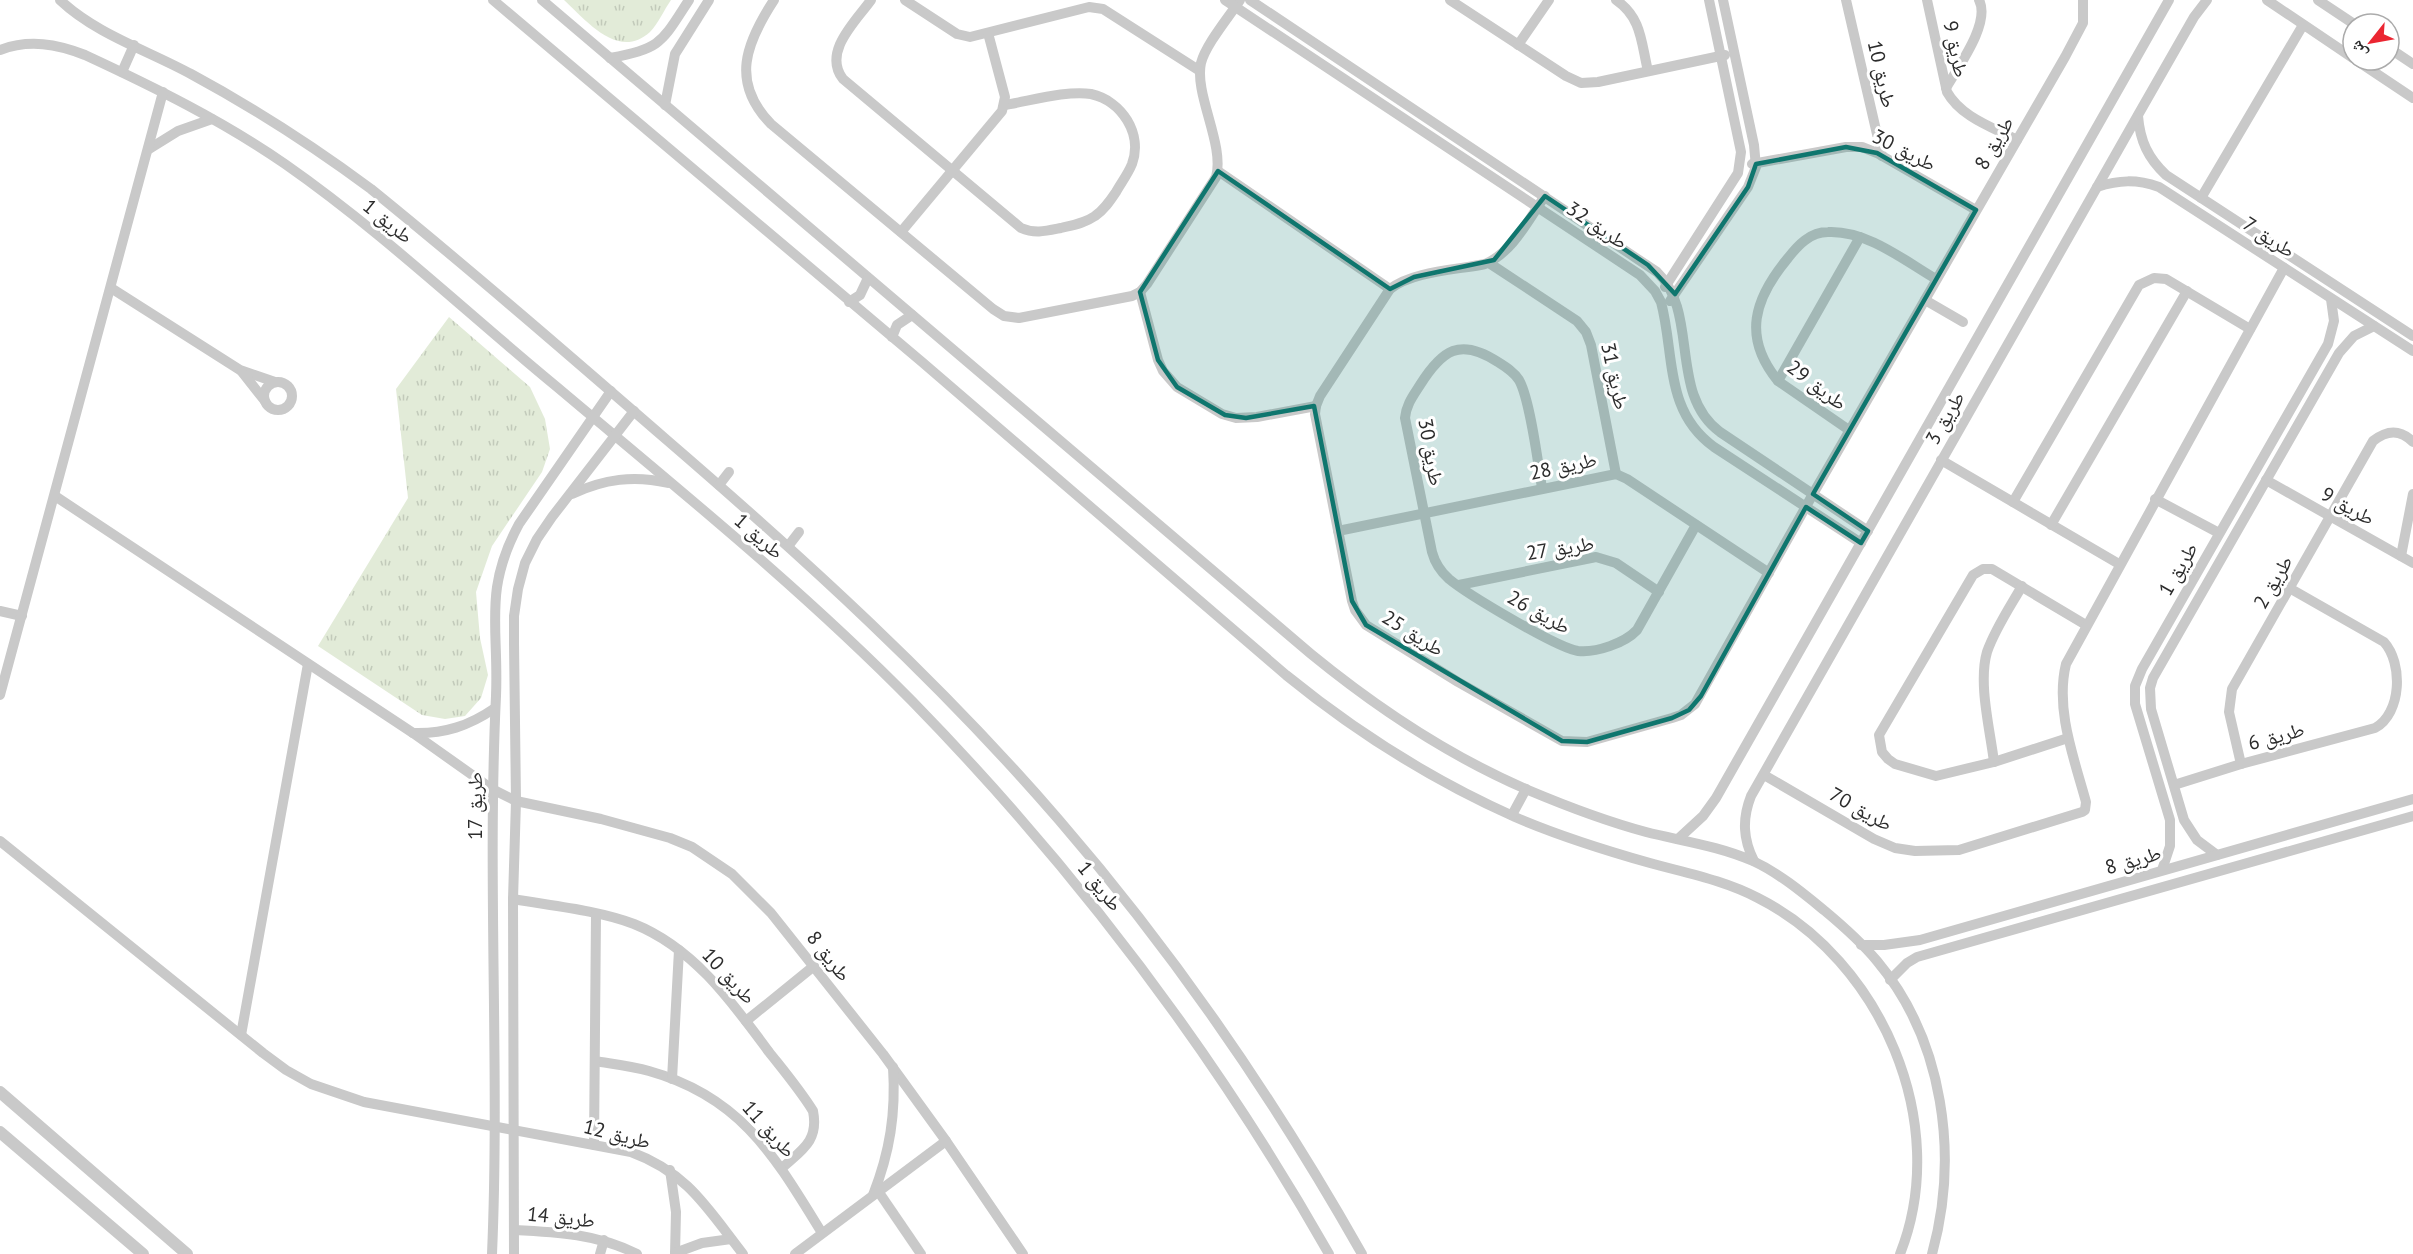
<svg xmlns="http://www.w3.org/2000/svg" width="2413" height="1254" font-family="'PT Sans','Noto Naskh Arabic',sans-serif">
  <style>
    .park { fill: url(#park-tufts) }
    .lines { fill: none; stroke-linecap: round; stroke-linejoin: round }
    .minor { stroke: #c9c9c9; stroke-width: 10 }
    .tertiary { stroke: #c9c9c9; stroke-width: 12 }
    .marked { fill: #0f766e; fill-opacity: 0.2; stroke: #0f766e; stroke-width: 4.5; stroke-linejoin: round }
    .labels { text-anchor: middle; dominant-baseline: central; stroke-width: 6; stroke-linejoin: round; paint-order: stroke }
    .street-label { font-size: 20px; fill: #2c2c2c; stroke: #fff }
  </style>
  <defs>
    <pattern id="park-tufts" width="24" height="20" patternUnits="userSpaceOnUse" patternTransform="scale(1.5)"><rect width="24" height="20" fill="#e2ebd8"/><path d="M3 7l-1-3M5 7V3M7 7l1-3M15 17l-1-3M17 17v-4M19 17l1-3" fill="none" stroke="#c2caba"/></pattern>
  </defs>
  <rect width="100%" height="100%" fill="#fff"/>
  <!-- park -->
  <g class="park">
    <path d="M 564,0 L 671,0 C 664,10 658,24 650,32 C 618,61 586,20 564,0 Z"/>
    <polygon points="449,317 530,387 545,419 550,449 542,472 492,546 476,592 480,638 488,675 481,698 465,716 445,719 422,715 318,646 408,498 396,389"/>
  </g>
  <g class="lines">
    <!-- minor -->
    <g class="minor">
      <path d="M 60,0 C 96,34 147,50 191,74 C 254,108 313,146 371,189 C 472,271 570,356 668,441 C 806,560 940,682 1059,820 C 1175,954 1275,1100 1362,1254"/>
      <path d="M 493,0 L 922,362 L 1286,675 C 1356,732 1432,780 1515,817 C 1559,836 1604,850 1650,863 C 1686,873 1724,880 1758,898 C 1881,960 1952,1123 1900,1254"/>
      <path d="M 542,0 L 1311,654 C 1377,708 1449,756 1528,790 C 1566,806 1605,821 1646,832 C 1682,841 1719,846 1753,861 C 1779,873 1803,893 1825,911 C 1843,926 1862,943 1877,961 C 1944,1041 1959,1156 1932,1254"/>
      <path d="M 774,0 C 746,43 730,82 771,124 L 993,309 L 1004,316 L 1019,318 L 1132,296 L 1140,292 L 1147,284 L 1216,177 C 1225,145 1194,94 1201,63 C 1206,44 1229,17 1240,0"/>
      <path d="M 871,0 C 856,21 822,52 843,79 L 1021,228 C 1035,234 1046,231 1061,228 C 1073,225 1085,223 1095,216 C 1104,210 1110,201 1116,192 C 1121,183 1128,174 1132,164 C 1143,134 1122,101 1091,94 C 1067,90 1030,101 1005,105"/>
      <polyline points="905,0 957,34 970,37 1089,7 1103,9 1200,71"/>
      <path d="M 1225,0 L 1640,275 L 1655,291 L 1661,302 C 1675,355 1664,411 1714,447 L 1861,543"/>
      <path d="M 1250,0 L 1657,272 C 1700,313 1668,394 1720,432 L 1868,531"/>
      <polyline points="1450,0 1566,76 1581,83 1598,82 1725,55"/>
      <path d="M 1616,0 C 1642,18 1641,42 1648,71"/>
      <polyline points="1846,0 1882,156"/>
      <path d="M 1927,0 L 1947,92 C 1961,117 1992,127 2017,140"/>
      <polyline points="2267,0 2353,58"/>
      <polyline points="2318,0 2354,24"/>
      <polyline points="1518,45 1549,0"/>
      <polyline points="2389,48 2413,64"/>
      <path d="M 0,50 C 29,39 57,44 85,55 C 154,87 223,121 285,164 C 381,231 467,313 557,387 C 678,489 802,589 912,701 C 1074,867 1215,1053 1329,1254"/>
      <path d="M 610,58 C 662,48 661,43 689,0"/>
      <polyline points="2356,60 2413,98"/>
      <polyline points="122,72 134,45"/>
      <path d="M 1946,88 C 1958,67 1991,23 1979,0"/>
      <polyline points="665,105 675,54 709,0"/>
      <path d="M 2138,116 C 2140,141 2148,158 2166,175 L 2413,336"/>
      <polyline points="149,149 178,131 212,119"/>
      <polyline points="1752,164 1846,147 1862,147 1877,153 1976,210"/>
      <polyline points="1218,171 1390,289"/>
      <path d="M 2097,187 C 2119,180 2136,179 2159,187 L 2413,351"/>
      <path d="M 1545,196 C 1528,220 1513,252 1485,264 C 1457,270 1413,271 1390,289 L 1320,396 L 1316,406 L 1315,414 L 1352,601 L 1355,610 L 1366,625 L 1458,682 L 1562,741 L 1587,742 L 1672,718 L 1681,715 L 1695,704 L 1813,494 L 2065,57 L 2083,23 L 2083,0"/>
      <polyline points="2201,198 2303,25"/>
      <polyline points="901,232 1002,111 1005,97 988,33"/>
      <polyline points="1489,263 1577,321 1586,332 1591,345 1616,474"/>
      <polyline points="1665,287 1738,173 1741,152 1709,0"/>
      <polyline points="111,288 240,370 275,382"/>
      <polyline points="1140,292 1158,360 1163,371 1177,387 1222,414 1236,418 1257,417 1316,406"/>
      <polyline points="1925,300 1963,322"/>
      <polyline points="1670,301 1748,187 1756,167 1754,145 1723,0"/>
      <polyline points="849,302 860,295 868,278"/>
      <polyline points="892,337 897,325 912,315"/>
      <polyline points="242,372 265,401"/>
      <polyline points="1778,381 1860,237"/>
      <circle cx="278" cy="396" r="14"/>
      <path d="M 1849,430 L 1778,381 C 1742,337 1754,299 1788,258 C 1798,245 1810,232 1828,232 C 1867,230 1905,261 1936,279"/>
      <polyline points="1941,460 2119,564"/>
      <polyline points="2266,480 2413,563"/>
      <polyline points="719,485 729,472"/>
      <path d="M 1542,488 C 1538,463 1530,399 1519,380 C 1514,372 1506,367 1498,362 C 1460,337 1442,350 1420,385 C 1413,396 1406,405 1405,418 L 1432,552 C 1435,563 1441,572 1449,579 C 1467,594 1557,648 1578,651 C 1596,653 1625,643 1637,630 L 1696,525"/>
      <path d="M 572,494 C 604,479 634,475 668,483"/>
      <polyline points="55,496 413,733 492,789 516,801 601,819 670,838 692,847 732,874 771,913 883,1054 946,1141 1023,1254"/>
      <polyline points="2155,499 2219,533"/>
      <polyline points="2013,502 2139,285 2154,278 2166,279 2250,329"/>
      <polyline points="2051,525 2187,291"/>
      <polyline points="1338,531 1616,474 1627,479 1769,573"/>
      <polyline points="789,545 799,532"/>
      <polyline points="2401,556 2413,494"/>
      <polyline points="1459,585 1596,557 1616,563 1659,592"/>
      <polyline points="0,611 22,616"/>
      <polyline points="0,695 163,92"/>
      <path d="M 413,733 C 444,734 469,726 495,708"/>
      <polyline points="2068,738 1994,762 1936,776 1895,764 1888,759 1882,752 1879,735 1973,575 1983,569 1992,569 2086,625"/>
      <path d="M 1994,762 C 1990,729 1978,683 1987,652 C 1995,629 2010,607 2022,586"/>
      <path d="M 2241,764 L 2229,712 L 2232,689 L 2373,441 C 2387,430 2400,429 2413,442"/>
      <path d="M 1764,775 L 1874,839 L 1895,848 L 1915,851 L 1959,850 L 2082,812 L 2085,810 L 2086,802 C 2074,758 2055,709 2066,664 L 2284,268"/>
      <path d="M 2174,785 L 2241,764 L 2375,728 C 2402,713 2403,663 2384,642 L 2291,589"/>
      <polyline points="1512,815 1526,789"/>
      <polyline points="1678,839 1703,816 1716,798 2169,0"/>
      <path d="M 0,841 L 263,1053 L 286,1070 L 311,1084 L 364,1102 L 631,1152 C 688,1173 707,1208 743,1254"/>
      <polyline points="2217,855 2197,840 2184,820 2151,709 2150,688 2153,678 2339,353 2354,336 2374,326"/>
      <path d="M 1754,861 C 1743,839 1742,819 1751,796 L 2138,115 L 2194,17 L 2207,0"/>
      <polyline points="2162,870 2170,846 2170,820 2135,704 2135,686 2142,669 2328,344 2334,321 2331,299"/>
      <path d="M 513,899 C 553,906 596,910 634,924 C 694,948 732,1002 769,1052 C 784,1071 800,1090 813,1111 C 819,1141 802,1150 782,1168"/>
      <polyline points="1861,945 1884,945 1920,940 2413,799"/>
      <polyline points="1890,980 1907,963 1917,957 2413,816"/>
      <polyline points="746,1021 814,966"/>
      <polyline points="241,1035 308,664"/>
      <path d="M 595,1061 C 613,1064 632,1066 649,1071 C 742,1097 775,1157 822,1233"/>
      <polyline points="672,1079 679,950"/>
      <polyline points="594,1145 596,914"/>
      <polyline points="670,1170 676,1212 675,1254"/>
      <polyline points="878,1191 921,1254"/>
      <path d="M 873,1195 C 890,1152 896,1113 893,1067"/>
      <path d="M 514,1230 C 558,1232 597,1234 637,1254"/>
      <polyline points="675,1253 702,1243 731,1239"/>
      <path d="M 492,1254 C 500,1068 487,882 496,696 C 499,626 483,591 519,524 L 611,391"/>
      <polyline points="514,1254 513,899 516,801 514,643 514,616 518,589 525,563 537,539 552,517 634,411"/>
      <polyline points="600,1254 604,1240"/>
      <polyline points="795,1254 946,1141"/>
    </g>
    <!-- tertiary -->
    <g class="tertiary">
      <polyline points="0,1092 187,1254"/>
      <polyline points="0,1132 143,1254"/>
    </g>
  </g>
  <!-- marked area -->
  <path class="marked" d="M 1846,147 L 1877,153 L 1976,210 L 1813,494 L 1868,531 L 1861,543 L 1806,507 L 1701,696 L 1689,710 L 1672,718 L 1587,742 L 1562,741 L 1366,625 L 1352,601 L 1314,406 L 1246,418 L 1225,415 L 1177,387 L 1158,360 L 1140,292 L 1218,171 L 1390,289 L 1414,277 L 1494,260 L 1545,196 L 1648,265 L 1675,294 L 1748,187 L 1756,164 Z"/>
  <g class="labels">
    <!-- street labels -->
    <g class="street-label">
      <text transform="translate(1956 49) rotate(78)">طريق 9</text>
      <text transform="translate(1882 74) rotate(77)">طريق 10</text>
      <text transform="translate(1994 143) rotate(-60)">طريق 8</text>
      <text transform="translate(1904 150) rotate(27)">طريق 30</text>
      <text transform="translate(388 221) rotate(39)">طريق 1</text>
      <text transform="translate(1597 225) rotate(34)">طريق 32</text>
      <text transform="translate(2269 237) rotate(33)">طريق 7</text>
      <text transform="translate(1615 376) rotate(78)">طريق 31</text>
      <text transform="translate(1817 385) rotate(37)">طريق 29</text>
      <text transform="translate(1945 418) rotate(-60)">طريق 3</text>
      <text transform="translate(1431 452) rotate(80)">طريق 30</text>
      <text transform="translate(1563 466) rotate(-12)">طريق 28</text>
      <text transform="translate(2348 506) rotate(29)">طريق 9</text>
      <text transform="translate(759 536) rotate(41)">طريق 1</text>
      <text transform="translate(1560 548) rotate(-9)">طريق 27</text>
      <text transform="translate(2178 569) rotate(-60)">طريق 1</text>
      <text transform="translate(2273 582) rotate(-60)">طريق 2</text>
      <text transform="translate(1539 612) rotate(29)">طريق 26</text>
      <text transform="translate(1413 633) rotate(32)">طريق 25</text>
      <text transform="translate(2276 736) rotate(-15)">طريق 6</text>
      <text transform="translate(475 806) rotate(-90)">طريق 17</text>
      <text transform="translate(1861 809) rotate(29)">طريق 70</text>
      <text transform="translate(2133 860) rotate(-16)">طريق 8</text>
      <text transform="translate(1100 886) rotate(51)">طريق 1</text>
      <text transform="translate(829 956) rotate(52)">طريق 8</text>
      <text transform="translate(729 976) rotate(47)">طريق 10</text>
      <text transform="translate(769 1129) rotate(48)">طريق 11</text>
      <text transform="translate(617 1134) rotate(14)">طريق 12</text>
      <text transform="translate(561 1217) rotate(6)">طريق 14</text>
    </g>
  </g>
  <!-- north arrow -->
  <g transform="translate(2371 42) rotate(239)"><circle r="28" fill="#ffffff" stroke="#ababab" stroke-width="1.5"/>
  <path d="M0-4.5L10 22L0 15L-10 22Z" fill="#eb2632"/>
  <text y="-9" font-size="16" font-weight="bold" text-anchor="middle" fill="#2c2c2c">ش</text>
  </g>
</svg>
